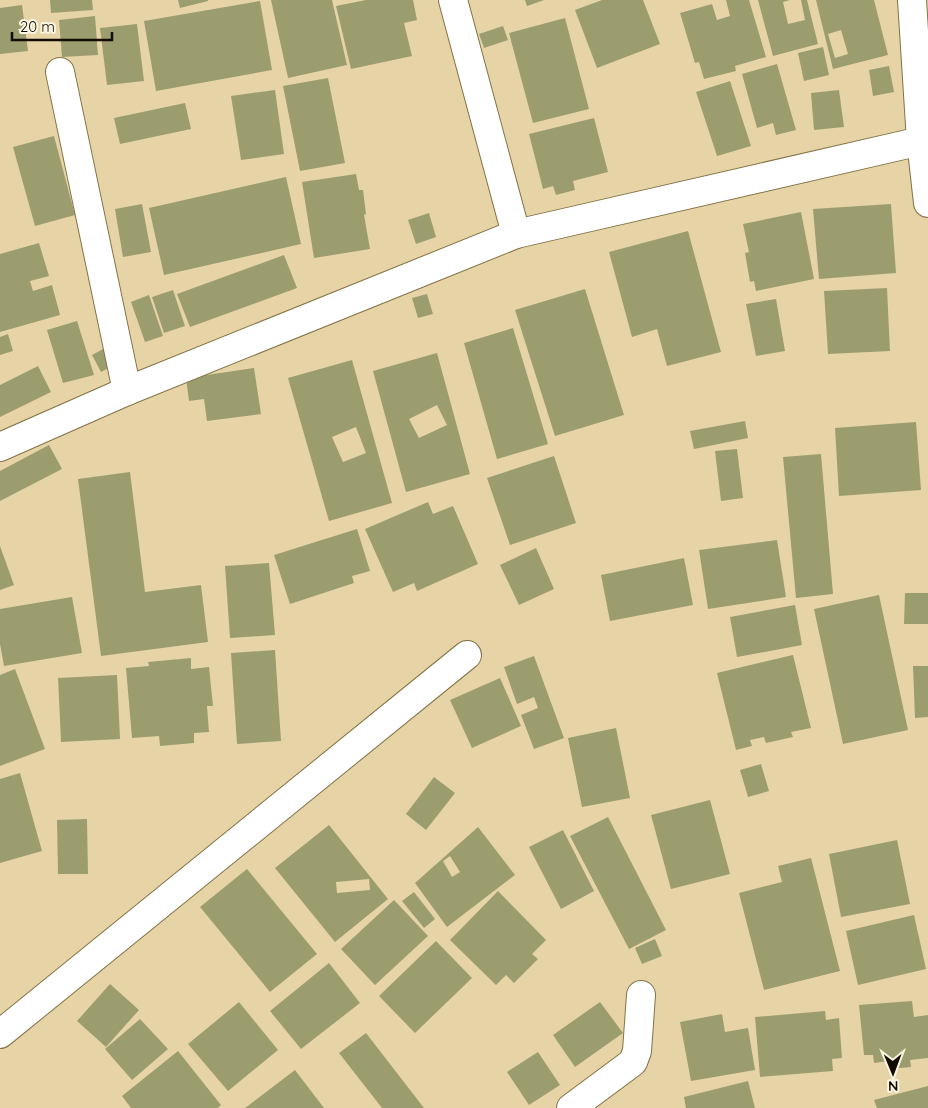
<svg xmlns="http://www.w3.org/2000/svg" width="928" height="1108" font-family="Quicksand,sans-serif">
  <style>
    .building { fill: #9c9d6e; fill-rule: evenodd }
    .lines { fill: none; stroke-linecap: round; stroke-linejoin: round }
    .minor-casing { stroke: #837246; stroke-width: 30 }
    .minor { stroke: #fff; stroke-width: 28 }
  </style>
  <rect width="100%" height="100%" fill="#e6d4a6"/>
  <!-- building -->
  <g class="building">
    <polygon points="50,0 92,0 93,10 51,13"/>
    <polygon points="178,0 208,0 208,1 180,8"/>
    <polygon points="271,0 332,0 347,65 288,78"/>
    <polygon points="366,0 413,0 417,20 404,23 412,56 351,69 336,6"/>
    <polygon points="525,0 544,0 527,6"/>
    <polygon points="602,0 643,0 660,44 597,68 575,10"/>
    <polygon points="726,0 749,0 766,57 735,66 736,71 704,79 699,62 695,63 680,13 712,4 717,20 730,16"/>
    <polygon points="758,0 790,0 783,2 788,24 805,20 801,0 807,0 818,44 773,56"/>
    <path d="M 816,0 L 874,0 L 888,55 L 833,69 ZM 841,30 L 848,54 L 835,58 L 828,34 Z"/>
    <polygon points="260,1 272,70 156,91 144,21"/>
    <polygon points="22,5 28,51 0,54 0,8"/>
    <polygon points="95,16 98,55 62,57 59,20"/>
    <polygon points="565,18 589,109 533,123 509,33"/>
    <polygon points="137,24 144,81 107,85 100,28"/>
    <polygon points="503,26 508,40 484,48 479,34"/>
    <polygon points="823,47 829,75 804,81 798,53"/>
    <polygon points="777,64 796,130 776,135 773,123 757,128 742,74"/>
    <polygon points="889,66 894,92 873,96 869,70"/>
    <polygon points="328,78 345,163 300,171 283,86"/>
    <polygon points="730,81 751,146 717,156 696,92"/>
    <polygon points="275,90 284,154 241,160 231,96"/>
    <polygon points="839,90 844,127 814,130 811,93"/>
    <polygon points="185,103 191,129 120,144 114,118"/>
    <polygon points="594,118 608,172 573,181 575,190 556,195 553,186 543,189 529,134"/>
    <polygon points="54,136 75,215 35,226 13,147"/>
    <polygon points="356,174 359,190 363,190 366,214 364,215 370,249 314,258 302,182"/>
    <polygon points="286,177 301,244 164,275 149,208"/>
    <polygon points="142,204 151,252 123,257 115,209"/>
    <polygon points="891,204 896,273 819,279 813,209"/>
    <polygon points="801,212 814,279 756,291 754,281 750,282 745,253 749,252 743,224"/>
    <polygon points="429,213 436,237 416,244 408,220"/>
    <polygon points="688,231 721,352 667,366 657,329 632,337 609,252"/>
    <polygon points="39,243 49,276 30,281 33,291 52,285 60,315 0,332 0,254"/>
    <polygon points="284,255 297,288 190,327 177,294"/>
    <polygon points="887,288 890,351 828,354 824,291"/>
    <polygon points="585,289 624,415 555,436 515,310"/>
    <polygon points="173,290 185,326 164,333 152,297"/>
    <polygon points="427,294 433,314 418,318 412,298"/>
    <polygon points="149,295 163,336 145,342 131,302"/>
    <polygon points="776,299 785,351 756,356 746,304"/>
    <polygon points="77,321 94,375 63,383 47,330"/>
    <polygon points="513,328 548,444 497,459 464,343"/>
    <polygon points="8,334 13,351 0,355 0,337"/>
    <polygon points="105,348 114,365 101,372 92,355"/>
    <path d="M 437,353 L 470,474 L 406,492 L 373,371 ZM 437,405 L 447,425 L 419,438 L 409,419 Z"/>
    <path d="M 352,360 L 392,503 L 329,521 L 288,378 ZM 356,427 L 366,453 L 343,462 L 332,437 Z"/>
    <polygon points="38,366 51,392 0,417 0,385"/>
    <polygon points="254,368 261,414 207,421 204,399 189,401 186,378"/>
    <polygon points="745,421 748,438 694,449 690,431"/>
    <polygon points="916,422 921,490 839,496 835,428"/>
    <polygon points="49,445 62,469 0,501 0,471"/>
    <polygon points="737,449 743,498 721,501 715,451"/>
    <polygon points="821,454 833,594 796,598 783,457"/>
    <polygon points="554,456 576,523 510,545 487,478"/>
    <polygon points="130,472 145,592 201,585 208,642 101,656 78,479"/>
    <polygon points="428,502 433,514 453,506 478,564 417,591 414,583 393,592 365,529"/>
    <polygon points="357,529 370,571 352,576 354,583 290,604 274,555"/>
    <polygon points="777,540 786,597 708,609 699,550"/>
    <polygon points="0,546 14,585 0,590"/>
    <polygon points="536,548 554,589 519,605 500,565"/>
    <polygon points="684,558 693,605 610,621 601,575"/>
    <polygon points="269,563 275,635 230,638 225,566"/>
    <polygon points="905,593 928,593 928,624 904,624"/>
    <polygon points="879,595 908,730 843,744 814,609"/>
    <polygon points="72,597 82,653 4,666 0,644 0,609"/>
    <polygon points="795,605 802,645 737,657 730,617"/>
    <polygon points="275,650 281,741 237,744 231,653"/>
    <polygon points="793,655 811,728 791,732 793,737 766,743 764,737 750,740 752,746 736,750 717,673"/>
    <polygon points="534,656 564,738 534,749 521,715 538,708 534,697 517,704 504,667"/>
    <polygon points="191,658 191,669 209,667 213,706 207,706 209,732 194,733 194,743 160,746 159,736 132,738 126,668 149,666 148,662"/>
    <polygon points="913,666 928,666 928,717 915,718"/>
    <polygon points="15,669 45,749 0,766 0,675"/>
    <polygon points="117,675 120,739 61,742 58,678"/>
    <polygon points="500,678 521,726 472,748 450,700"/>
    <polygon points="616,728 630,798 582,807 568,738"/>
    <polygon points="761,764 769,791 748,797 740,770"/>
    <polygon points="20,773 42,851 0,863 0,779"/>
    <polygon points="434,777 455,793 426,830 406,814"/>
    <polygon points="710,800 730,874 671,889 651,815"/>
    <polygon points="608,817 666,930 629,949 570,836"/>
    <polygon points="87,819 88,874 58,874 57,820"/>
    <path d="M 329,825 L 388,899 L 335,942 L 275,868 ZM 369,879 L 370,890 L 337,893 L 336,882 Z"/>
    <path d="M 478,827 L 515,875 L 447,927 L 415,883 ZM 450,856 L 460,872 L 452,877 L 443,861 Z"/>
    <polygon points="563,830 594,891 561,909 529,847"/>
    <polygon points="897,840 910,904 841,917 829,854"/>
    <polygon points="811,858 840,971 764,990 739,893 782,882 778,866"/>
    <polygon points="247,869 317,954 270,992 200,907"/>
    <polygon points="498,891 546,940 532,954 538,959 514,983 506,975 496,985 450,940"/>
    <polygon points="414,892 435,919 424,928 402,901"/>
    <polygon points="394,900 428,936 375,985 341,949"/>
    <polygon points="914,915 926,969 858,985 846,931"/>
    <polygon points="655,939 662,956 642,964 635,948"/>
    <polygon points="436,941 472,978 415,1033 379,996"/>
    <polygon points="329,963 360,1003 301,1049 270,1011"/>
    <polygon points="110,984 139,1010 106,1047 77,1021"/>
    <polygon points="912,1001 914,1017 928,1015 928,1058 910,1060 911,1067 889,1069 889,1061 874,1063 873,1055 864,1055 859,1005"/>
    <polygon points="239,1002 278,1050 228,1091 188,1044"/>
    <polygon points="600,1002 623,1033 575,1067 553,1035"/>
    <polygon points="825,1011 826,1020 839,1018 842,1058 832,1059 833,1071 760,1077 755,1017"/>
    <polygon points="722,1014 725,1032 748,1028 755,1070 691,1081 680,1022"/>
    <polygon points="140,1019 168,1049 132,1080 105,1049"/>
    <polygon points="366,1033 424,1108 382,1108 339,1053"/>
    <polygon points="178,1051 221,1105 218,1108 131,1108 122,1096"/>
    <polygon points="538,1052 560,1085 529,1105 507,1072"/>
    <polygon points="295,1070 324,1108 245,1108"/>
    <polygon points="748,1081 755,1108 686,1108 684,1097"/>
    <polygon points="928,1086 928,1108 877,1108 874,1100"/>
  </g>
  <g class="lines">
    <defs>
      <g id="minor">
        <polyline points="453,0 516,234"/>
        <polyline points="912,0 921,141 928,203"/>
        <polyline points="60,72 127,391"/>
        <polyline points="0,447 127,391 516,234 921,141"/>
        <polyline points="0,1034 467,655"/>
        <polyline points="571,1108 633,1062 637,1051 641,995"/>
      </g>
    </defs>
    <!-- minor casing -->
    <use href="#minor" class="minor-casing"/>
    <!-- minor -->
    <use href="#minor" class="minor"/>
  </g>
  <!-- north arrow -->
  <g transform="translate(893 1073) rotate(179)" stroke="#fdf6e3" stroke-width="4" paint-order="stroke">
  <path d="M0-4L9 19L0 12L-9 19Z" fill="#110b00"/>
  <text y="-8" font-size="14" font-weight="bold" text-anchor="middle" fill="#110b00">N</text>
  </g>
  <!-- scale -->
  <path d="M12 32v8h100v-8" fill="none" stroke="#110b00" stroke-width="2.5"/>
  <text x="20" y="32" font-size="15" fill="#110b00" stroke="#fdf6e3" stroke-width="4" paint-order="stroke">20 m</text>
</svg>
